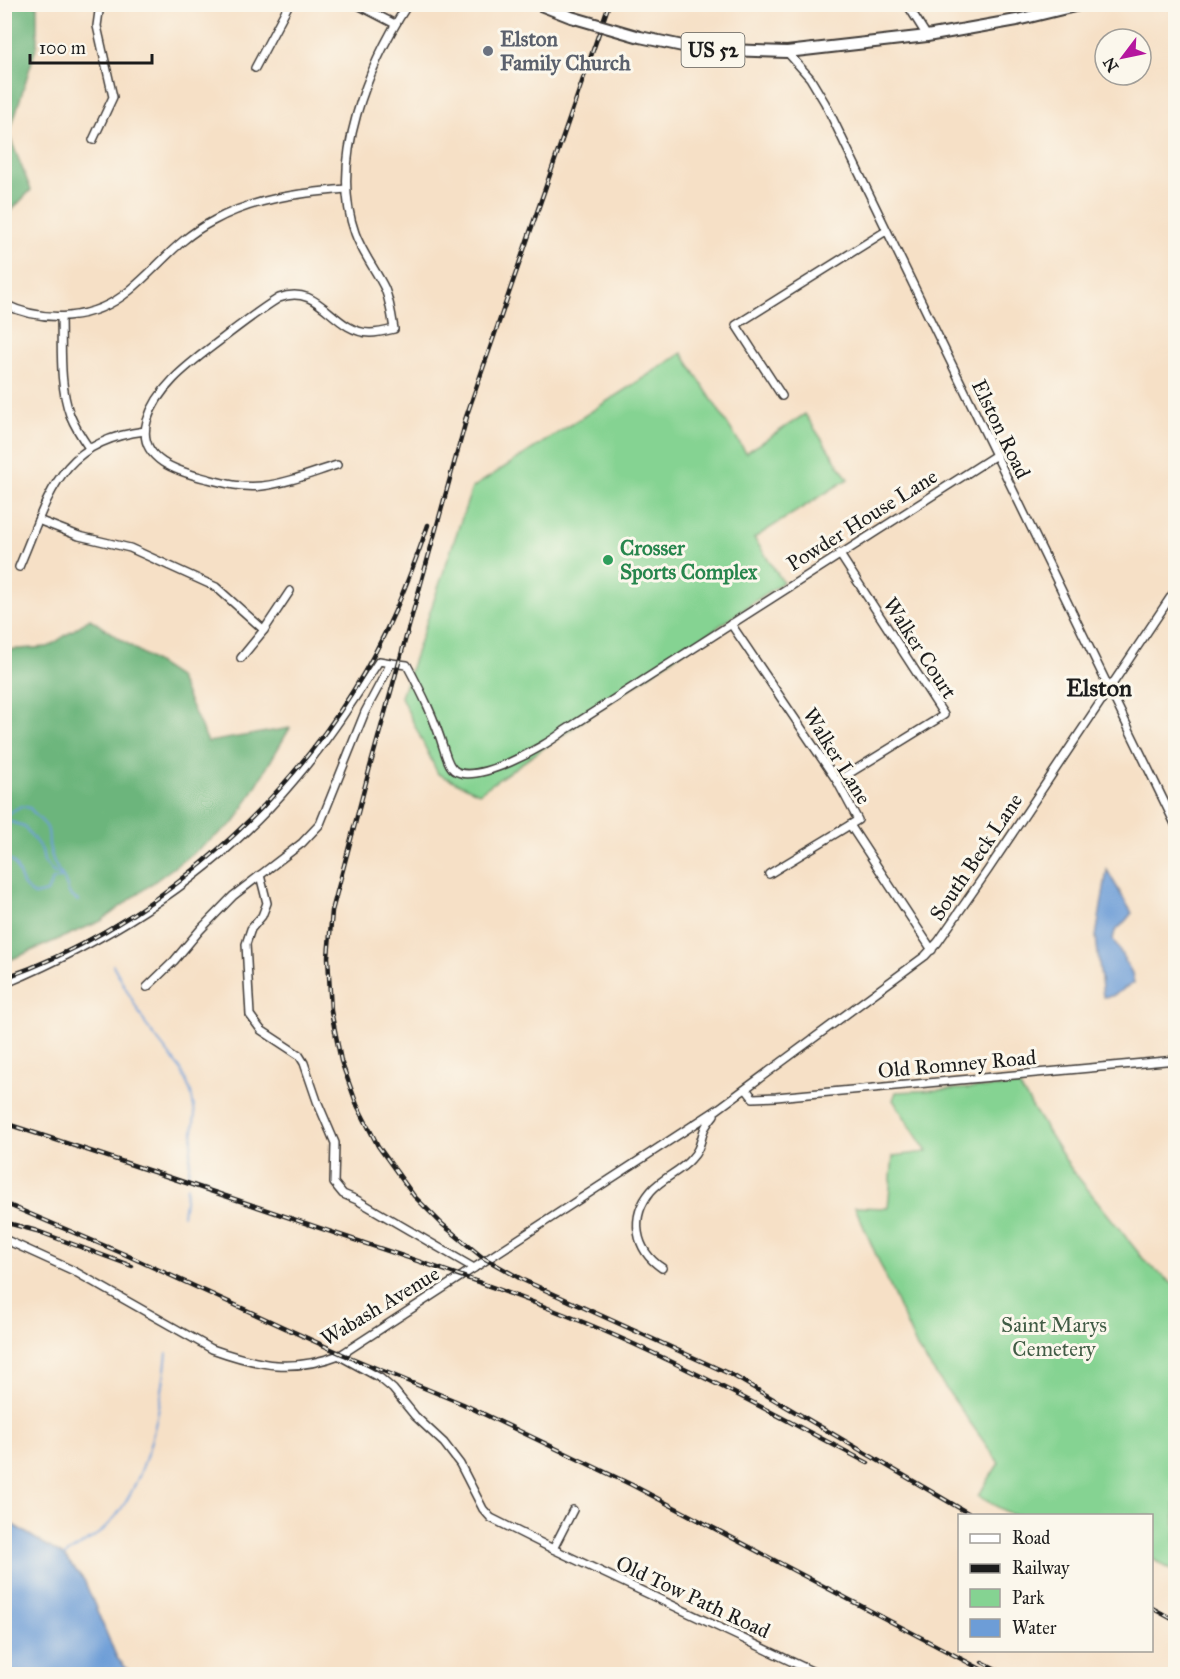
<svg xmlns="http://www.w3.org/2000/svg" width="1180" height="1679" font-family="'IM FELL Great Primer',serif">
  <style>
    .green { fill: #85d392; stroke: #507857; stroke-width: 1.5 }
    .forest { fill: #6cb57c; stroke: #44684c; stroke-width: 1.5 }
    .water { fill: #6d9dd7; stroke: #445c7a; stroke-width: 1.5 }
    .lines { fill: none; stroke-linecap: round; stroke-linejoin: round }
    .stream { stroke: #6d9dd7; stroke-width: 2 }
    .street-casing { stroke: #3d3936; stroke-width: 10 }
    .primary-casing { stroke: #3d3936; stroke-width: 14 }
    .street { stroke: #fff; stroke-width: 7 }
    .primary { stroke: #fff; stroke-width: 10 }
    .rail-casing { stroke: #1c1c1c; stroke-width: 4.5 }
    .rail { stroke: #fbf7ec; stroke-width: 2; stroke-dasharray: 7; stroke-linecap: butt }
    .primary-bridge-casing { stroke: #3d3936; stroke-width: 14; stroke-linecap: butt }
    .primary-bridge { stroke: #fff; stroke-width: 10 }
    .worship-dot { fill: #6b7280; stroke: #fbf7ec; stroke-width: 2 }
    .leisure-dot { fill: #2e9e5b; stroke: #fbf7ec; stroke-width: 2 }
    .labels { text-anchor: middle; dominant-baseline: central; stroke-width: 6; stroke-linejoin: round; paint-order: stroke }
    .shield { fill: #fbf7ec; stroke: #5f5e5a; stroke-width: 1.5 }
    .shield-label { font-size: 20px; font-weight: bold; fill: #1c1c1c }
    .worship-label { font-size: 21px; font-weight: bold; fill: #5b616d; stroke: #fbf7ec; text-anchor: start }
    .street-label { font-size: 21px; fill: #1c1c1c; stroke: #fbf7ec }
    .leisure-label { font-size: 21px; font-weight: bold; fill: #27864d; stroke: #fbf7ec; text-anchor: start }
    .park-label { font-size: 21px; fill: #415c45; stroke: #fbf7ec }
    .quarter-label { font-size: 24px; font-weight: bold; fill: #1c1c1c; stroke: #fbf7ec }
  </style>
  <rect width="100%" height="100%" fill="#fbf7ec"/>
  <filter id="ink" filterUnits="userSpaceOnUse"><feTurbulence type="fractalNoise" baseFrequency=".0167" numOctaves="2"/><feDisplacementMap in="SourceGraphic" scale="12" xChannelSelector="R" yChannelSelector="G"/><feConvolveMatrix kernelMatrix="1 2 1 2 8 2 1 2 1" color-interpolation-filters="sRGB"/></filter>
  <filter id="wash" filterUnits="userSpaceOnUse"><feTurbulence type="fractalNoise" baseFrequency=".008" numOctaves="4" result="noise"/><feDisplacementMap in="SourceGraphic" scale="24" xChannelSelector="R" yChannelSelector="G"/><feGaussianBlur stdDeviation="1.35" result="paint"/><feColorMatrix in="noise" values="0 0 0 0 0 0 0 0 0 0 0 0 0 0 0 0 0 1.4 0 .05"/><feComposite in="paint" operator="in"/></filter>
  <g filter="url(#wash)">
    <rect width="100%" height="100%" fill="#f6e0c6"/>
    <!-- green -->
    <g class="green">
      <polygon points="682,353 746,453 805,414 848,479 754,538 783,582 479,793 438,774 401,697 472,488"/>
      <polygon points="1019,1086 1070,1167 1145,1261 1175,1286 1175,1572 1152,1559 1152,1516 1012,1515 978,1496 999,1463 917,1348 855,1207 888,1208 893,1156 927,1152 893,1100 896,1092"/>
    </g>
    <!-- forest -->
    <g class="forest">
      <polygon points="5,4 37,5 37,45 9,135 31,190 5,217"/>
      <polygon points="90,619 178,677 208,742 290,728 235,822 101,921 5,962 5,650 48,647"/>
    </g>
    <!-- water -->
    <g class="water">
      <polygon points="1107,870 1132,913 1123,924 1115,931 1113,939 1132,973 1134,983 1112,996 1103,997 1096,937"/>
      <polygon points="5,1520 64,1556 84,1580 117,1658 132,1674 5,1674"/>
    </g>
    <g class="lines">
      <!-- stream -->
      <g class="stream">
        <path d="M 4,816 L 21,806 L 30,808 C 34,814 42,821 46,826 C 50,832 48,839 49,845 C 51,856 56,869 63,877"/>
        <polyline points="4,820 24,826 42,850 44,862 54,873 61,875"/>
        <path d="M 4,857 C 17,860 18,874 23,884 C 26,889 30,892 34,895 L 47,892 L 53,880 L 63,877 L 70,895 L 78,901"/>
        <polyline points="113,965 146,1025 181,1070 191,1092 195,1114 188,1175"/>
        <polyline points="183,1215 187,1186"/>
        <path d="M 64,1556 C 77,1547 91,1540 103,1530 C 146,1491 161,1409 167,1353"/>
      </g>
    </g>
  </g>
  <g filter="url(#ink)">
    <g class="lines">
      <defs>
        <g id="street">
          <polyline points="356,4 395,24"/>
          <polyline points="907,4 927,36"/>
          <polyline points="787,52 810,78 825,103 1176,826"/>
          <polyline points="255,68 289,4"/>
          <polyline points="93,140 113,97 97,26 100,4"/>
          <path d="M 4,304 C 45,324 94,320 129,291 C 160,266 176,240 213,221 C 255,198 300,193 346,189"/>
          <path d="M 61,317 C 62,348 59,385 70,415 C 75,427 82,438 89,448"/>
          <polyline points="782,396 736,325 886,231"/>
          <path d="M 337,465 C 312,473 288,483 262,486 C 243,488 226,484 208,479 C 179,472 136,460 147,421 C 158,383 198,358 227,335 C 244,322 261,309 279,298 C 320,282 332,332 370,333 C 378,333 386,331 394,329 C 392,316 390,302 385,289 C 376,270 362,253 355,233 C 329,160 368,66 408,4"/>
          <polyline points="38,520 79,536 130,548 216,587 264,630"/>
          <path d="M 19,567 C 49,497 58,441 145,431"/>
          <polyline points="731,624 837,781 858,820 769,874"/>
          <polyline points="241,658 264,630 290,591"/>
          <polyline points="837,781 944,715 839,553"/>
          <polyline points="850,825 932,950"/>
          <polyline points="260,875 267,903 262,916 251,929 246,944 250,1015 261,1030 299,1055 304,1063 317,1101 335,1143 334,1183 343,1194 357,1200 474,1268"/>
          <path d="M 4,984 C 114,938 217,872 294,780 C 326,743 352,702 379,661 L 391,663"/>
          <path d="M 147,987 L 174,961 L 200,930 L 233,896 L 302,843 L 320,824 L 365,712 L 391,663 L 407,665 C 422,693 435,719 444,750 C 446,756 448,765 454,770 C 475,786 546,746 564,731 L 996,455"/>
          <polyline points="746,1089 753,1098 776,1097 1176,1060"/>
          <path d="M 4,1239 L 72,1270 L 212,1349 C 260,1366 293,1373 342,1354 L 718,1109 L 925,956 L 938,942 L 988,870 L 1176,589"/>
          <path d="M 662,1268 C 635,1250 629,1217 651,1191 C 662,1178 680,1172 691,1159 C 700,1150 700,1142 704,1130 C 706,1125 711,1119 714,1115"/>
          <polyline points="338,1355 380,1378 393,1389 415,1416 444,1443 460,1464 483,1509 491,1518 553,1549 818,1674"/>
          <polyline points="553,1549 573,1510"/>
        </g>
        <g id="primary">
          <polyline points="538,4 571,17"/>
          <polyline points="640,37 697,49 787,52 927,36 1017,20 1083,4"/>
        </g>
      </defs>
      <!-- street casing -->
      <use href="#street" class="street-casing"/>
      <!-- primary casing -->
      <use href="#primary" class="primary-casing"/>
      <!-- street -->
      <use href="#street" class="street"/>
      <!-- primary -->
      <use href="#primary" class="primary"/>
      <defs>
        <g id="rail">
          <polyline points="467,417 370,767 332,911 328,957 331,1011 341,1061 357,1105 378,1146 414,1196 442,1224 482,1257 523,1280 732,1375 973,1516"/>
          <polyline points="464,423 609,4"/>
          <path d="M 4,978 C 145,929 275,816 353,691 C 386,639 408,583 428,525"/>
          <path d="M 4,1123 C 122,1161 238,1200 355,1240 C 421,1262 488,1284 553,1310 C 662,1352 765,1409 868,1463"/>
          <polyline points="4,1203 124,1254 342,1354 463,1404 632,1485 990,1674"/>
          <polyline points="4,1222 37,1231 132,1266"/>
          <polyline points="1152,1608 1176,1621"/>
          <polyline points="982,1662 1006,1674"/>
        </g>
      </defs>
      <!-- rail casing -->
      <use href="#rail" class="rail-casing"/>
      <!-- rail -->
      <use href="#rail" class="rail"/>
      <defs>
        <polyline id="primary-bridge" points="571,17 640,37"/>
      </defs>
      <!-- primary-bridge casing -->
      <use href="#primary-bridge" class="primary-bridge-casing"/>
      <!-- primary-bridge -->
      <use href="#primary-bridge" class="primary-bridge"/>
    </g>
  </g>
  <!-- markers -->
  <circle class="worship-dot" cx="488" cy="51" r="6"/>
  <circle class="leisure-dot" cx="608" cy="560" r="6"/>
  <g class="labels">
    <!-- shield labels -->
    <rect class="shield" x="681.5" y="33" width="63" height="34" rx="4.5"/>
    <g class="shield-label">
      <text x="713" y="50">US 52</text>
    </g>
    <!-- worship labels -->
    <g class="worship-label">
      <text x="500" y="39">Elston<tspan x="500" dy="24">Family Church</tspan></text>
    </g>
    <!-- street labels -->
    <g class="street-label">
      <text transform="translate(1001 429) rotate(64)">Elston Road</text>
      <text transform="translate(862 520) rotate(-32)">Powder House Lane</text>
      <text transform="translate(920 648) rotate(57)">Walker Court</text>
      <text transform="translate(837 756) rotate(58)">Walker Lane</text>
      <text transform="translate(976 857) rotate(-56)">South Beck Lane</text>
      <text transform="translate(957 1064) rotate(-5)">Old Romney Road</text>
      <text transform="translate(380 1306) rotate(-31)">Wabash Avenue</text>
      <text transform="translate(693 1597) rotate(25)">Old Tow Path Road</text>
    </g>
    <!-- leisure labels -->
    <g class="leisure-label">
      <text x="620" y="548">Crosser<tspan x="620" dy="24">Sports Complex</tspan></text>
    </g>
    <!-- park labels -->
    <g class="park-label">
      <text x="1054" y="1325">Saint Marys<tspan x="1054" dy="24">Cemetery</tspan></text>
    </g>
    <!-- quarter labels -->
    <g class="quarter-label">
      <text x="1099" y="688">Elston</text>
    </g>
  </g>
  <!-- margin -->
  <rect width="1180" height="1679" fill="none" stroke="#fbf7ec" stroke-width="24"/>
  <!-- legend -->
  <rect x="958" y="1514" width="195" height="138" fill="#fbf7ec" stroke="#a29f99" stroke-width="1.5"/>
  <rect x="970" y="1534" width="30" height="9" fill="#ffffff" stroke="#a29f99" stroke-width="1.5"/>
  <text x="1012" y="1544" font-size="18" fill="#1c1c1c">Road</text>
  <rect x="970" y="1564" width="30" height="9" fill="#1c1c1c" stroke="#a29f99" stroke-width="1.5"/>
  <text x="1012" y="1574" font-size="18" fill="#1c1c1c">Railway</text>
  <rect x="970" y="1589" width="30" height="18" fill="#85d392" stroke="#a29f99" stroke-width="1.5"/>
  <text x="1012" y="1604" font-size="18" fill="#1c1c1c">Park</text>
  <rect x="970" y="1619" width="30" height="18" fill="#6d9dd7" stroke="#a29f99" stroke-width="1.5"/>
  <text x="1012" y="1634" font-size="18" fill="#1c1c1c">Water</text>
  <!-- north arrow -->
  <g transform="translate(1123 57) rotate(238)"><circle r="28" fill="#fbf7ec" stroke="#a29f99" stroke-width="1.5"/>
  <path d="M0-4.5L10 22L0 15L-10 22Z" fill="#b5179e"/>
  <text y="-9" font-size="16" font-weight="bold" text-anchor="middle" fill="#1c1c1c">N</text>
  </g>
  <!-- scale -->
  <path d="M30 54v9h122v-9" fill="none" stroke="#1c1c1c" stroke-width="3"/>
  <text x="39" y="54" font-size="18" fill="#1c1c1c" stroke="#fbf7ec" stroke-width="4.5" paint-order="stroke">100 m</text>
</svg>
